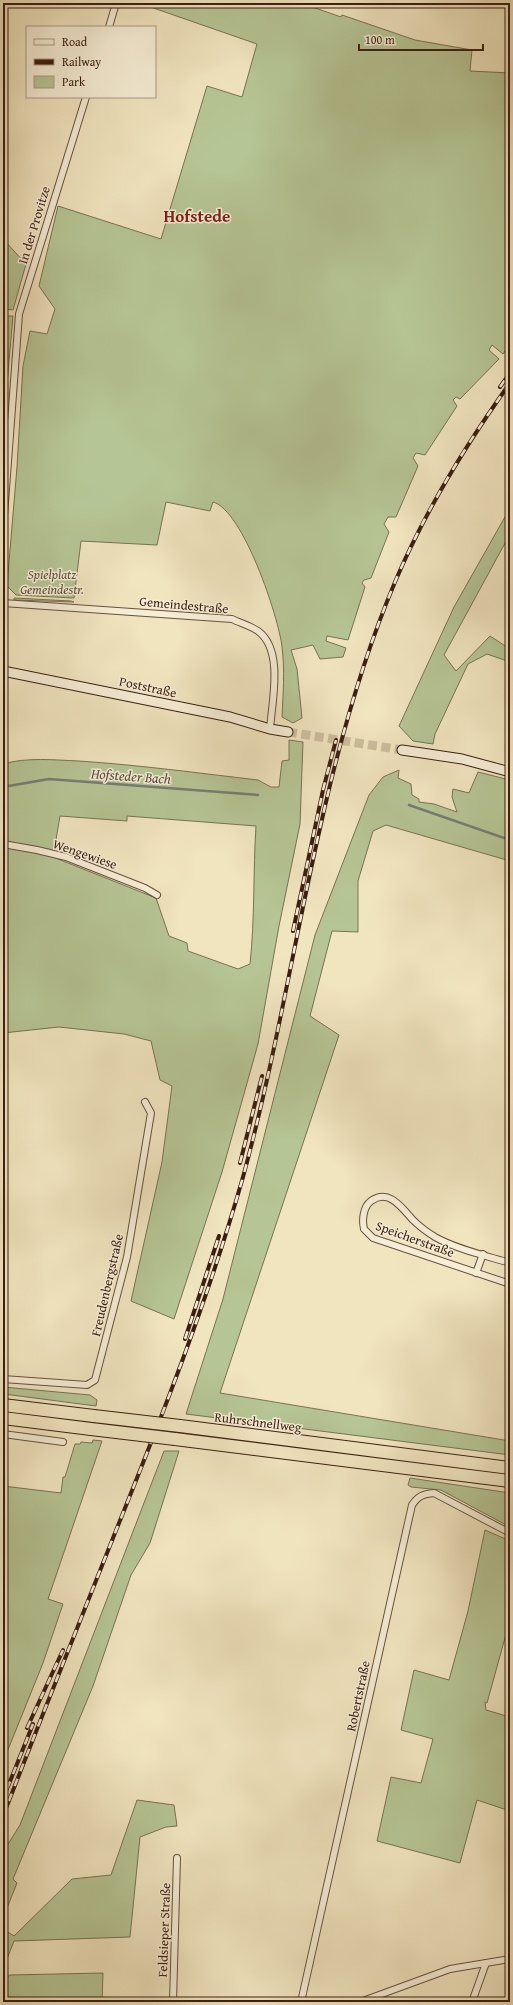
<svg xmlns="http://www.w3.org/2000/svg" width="513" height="2005" font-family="'Gentium Book Plus',serif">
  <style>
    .green { fill: #b6c595; stroke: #787253; fill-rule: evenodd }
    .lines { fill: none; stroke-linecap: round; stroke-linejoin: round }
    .stream { stroke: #757d76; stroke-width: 2.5 }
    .secondary-tunnel { stroke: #ccbd9d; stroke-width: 9; stroke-dasharray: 9 4.5; stroke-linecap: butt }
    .street-casing { stroke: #68503d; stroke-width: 8 }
    .secondary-casing { stroke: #3a1e11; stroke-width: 11 }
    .highway-casing { stroke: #3a1e11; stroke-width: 14 }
    .street { stroke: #f6eed6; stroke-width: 6 }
    .secondary { stroke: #f6eed6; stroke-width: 9 }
    .highway { stroke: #f1e5c0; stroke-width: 12 }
    .rail-casing { stroke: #3a1e11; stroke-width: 4 }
    .rail { stroke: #f6eed6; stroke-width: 2.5; stroke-dasharray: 8; stroke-linecap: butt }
    .highway-bridge-casing { stroke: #3a1e11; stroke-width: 14; stroke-linecap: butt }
    .highway-bridge { stroke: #f1e5c0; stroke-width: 12 }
    .labels { text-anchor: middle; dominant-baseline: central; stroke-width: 3; stroke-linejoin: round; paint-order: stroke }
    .street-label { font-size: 13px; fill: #3a1e11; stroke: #f6eed6 }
    .park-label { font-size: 13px; font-style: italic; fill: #5f5039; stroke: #f6eed6 }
    .water-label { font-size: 14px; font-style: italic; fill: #574e43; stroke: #f6eed6 }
    .district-label { font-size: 17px; font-weight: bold; fill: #7a1f14; stroke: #f6eed6 }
  </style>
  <rect width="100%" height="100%" fill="#f1e5c0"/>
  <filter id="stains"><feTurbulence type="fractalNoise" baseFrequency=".005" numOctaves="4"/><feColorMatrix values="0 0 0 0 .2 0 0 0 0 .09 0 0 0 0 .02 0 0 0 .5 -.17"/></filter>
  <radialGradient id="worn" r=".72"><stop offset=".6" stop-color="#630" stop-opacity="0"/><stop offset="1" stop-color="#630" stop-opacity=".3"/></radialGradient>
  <!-- green -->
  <g class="green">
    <path d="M 139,3 L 301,3 L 341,17 L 342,15 L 415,40 L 472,50 L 470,71 L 510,73 L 510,344 L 503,354 L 492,345 L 489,350 L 499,359 L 460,399 L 456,397 L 453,400 L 457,406 L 425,455 L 416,453 L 413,458 L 418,466 L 396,517 L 388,517 L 384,524 L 389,532 L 371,578 L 364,580 L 362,583 L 365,587 L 348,640 L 327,636 L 326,641 L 346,648 L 343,657 L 320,659 L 313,645 L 291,650 L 297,669 L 302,718 L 293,723 L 282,717 C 283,694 285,671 282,647 C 279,618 243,510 213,502 L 210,511 L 166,502 L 157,545 L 81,541 L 74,598 L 16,595 L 7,586 L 17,467 L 23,366 L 30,331 L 47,334 L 55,309 L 39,286 L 58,206 L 161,239 L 207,86 L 242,97 L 257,44 Z"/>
    <polygon points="3,239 26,264 13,310 3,309"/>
    <polygon points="3,316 13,316 3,428"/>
    <polygon points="510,508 510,534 444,655 456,671 490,636 510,649 510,662 487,654 468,664 435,734 433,744 413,741 399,726 454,607"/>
    <polygon points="14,598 71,601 74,602 14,600"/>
    <path d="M 289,740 L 303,742 L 300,824 L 279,926 L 258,1044 L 222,1172 L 174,1319 L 131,1301 L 162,1162 L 172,1086 L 160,1080 L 151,1041 L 124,1034 L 59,1027 L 3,1033 L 3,764 C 27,757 54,760 79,761 C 139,765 198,773 258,780 L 271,787 L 279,787 L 282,761 L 289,760 ZM 60,816 L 127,821 L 127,816 L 256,826 C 253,872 255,918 250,964 L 238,969 L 188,951 L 187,943 L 169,936 L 156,898 L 53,857 Z"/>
    <polygon points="399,770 398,778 411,784 412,795 419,799 419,802 434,804 457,812 452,797 453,789 469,793 478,772 510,780 510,861 386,825 373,831 358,881 358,932 332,931 310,1016 339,1035 220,1393 510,1441 510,1455 186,1414 223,1299 315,935 369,795 383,777"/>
    <polygon points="3,1387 90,1395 97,1400 96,1406 4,1394"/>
    <polygon points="93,1440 102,1441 48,1599 63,1604 43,1663 3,1762 3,1486 61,1493 63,1477 65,1477 75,1444 80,1444 81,1442 92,1443"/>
    <polygon points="164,1451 179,1451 150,1543 131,1575 93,1686 13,1879 17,1883 3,1918 3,1852 20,1825"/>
    <polygon points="410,1478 510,1493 510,1527 441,1490 411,1487 408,1485"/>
    <polygon points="485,1530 510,1541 510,1626 508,1627 487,1703 485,1702 486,1710 510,1717 510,1811 477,1800 460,1863 377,1841 391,1777 421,1783 433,1739 401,1730 414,1670 449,1680 468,1611"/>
    <polygon points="137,1800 174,1805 177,1826 166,1827 140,1837 130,1937 14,1941 3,1969 3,1929 14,1936 72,1879 111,1875"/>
    <polygon points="103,1973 102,2002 3,2002 3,1980 10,1975"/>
  </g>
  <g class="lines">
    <!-- stream -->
    <g class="stream">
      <polyline points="3,787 49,779 258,795"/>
      <polyline points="409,805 510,840"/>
    </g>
    <!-- secondary-tunnel -->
    <polyline class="secondary-tunnel" points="288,732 402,750"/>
    <defs>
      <g id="street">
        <polyline points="109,27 116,3"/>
        <polyline points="3,529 19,314 86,97"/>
        <path d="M 3,603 L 232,619 C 240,623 251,626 258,631 C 284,650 272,701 270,729"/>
        <polyline points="3,844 37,850 66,857 145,888 157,895"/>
        <path d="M 510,1263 C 487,1256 456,1249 435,1237 C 427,1232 419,1226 413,1220 C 402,1208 389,1188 371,1201 C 363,1207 362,1220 364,1229 L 373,1238 L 510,1284"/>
        <polyline points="476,1273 483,1254"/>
        <polyline points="3,1379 87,1385 95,1380 127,1257 151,1113 145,1102"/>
        <polyline points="3,1434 63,1442"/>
        <polyline points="173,2002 177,1858"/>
        <path d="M 301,2002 L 412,1505 C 418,1496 423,1494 434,1493 L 510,1533"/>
        <polyline points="360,2002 450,1969 510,1959"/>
        <polyline points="472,2002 486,1963"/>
      </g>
      <g id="secondary">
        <polyline points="3,671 230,717 270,729 288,732"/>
        <polyline points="402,750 462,759 510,772"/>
      </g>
      <g id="highway">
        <polyline points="3,1405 94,1416"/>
        <polyline points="3,1418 91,1429"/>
        <polyline points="180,1426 510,1468"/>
        <polyline points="175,1439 510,1481"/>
      </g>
    </defs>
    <!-- street casing -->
    <use href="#street" class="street-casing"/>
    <!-- secondary casing -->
    <use href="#secondary" class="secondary-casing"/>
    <!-- highway casing -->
    <use href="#highway" class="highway-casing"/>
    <!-- street -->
    <use href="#street" class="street"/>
    <!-- secondary -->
    <use href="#secondary" class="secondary"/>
    <!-- highway -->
    <use href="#highway" class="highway"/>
    <defs>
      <g id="rail">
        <polyline points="500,387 510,373"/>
        <polyline points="293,931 323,790 336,740"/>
        <polyline points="240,1163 262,1076"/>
        <polyline points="185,1339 219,1236"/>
        <polyline points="27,1728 63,1650"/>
        <polyline points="7,1789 33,1724"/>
        <path d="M 3,1816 C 39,1723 76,1631 113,1538 C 161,1419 208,1300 243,1177 C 297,980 315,772 395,582 C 425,511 465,446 510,383"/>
      </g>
    </defs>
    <!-- rail casing -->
    <use href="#rail" class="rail-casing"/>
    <!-- rail -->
    <use href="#rail" class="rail"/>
    <defs>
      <g id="highway-bridge">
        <polyline points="94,1416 180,1426"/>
        <polyline points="91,1429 175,1439"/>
      </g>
    </defs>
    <!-- highway-bridge casing -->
    <use href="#highway-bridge" class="highway-bridge-casing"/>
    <!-- highway-bridge -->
    <use href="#highway-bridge" class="highway-bridge"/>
  </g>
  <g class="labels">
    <!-- street labels -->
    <g class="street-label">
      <text transform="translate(34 225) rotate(-73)">In der Provitze</text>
      <text transform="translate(184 605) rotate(5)">Gemeindestraße</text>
      <text transform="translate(148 687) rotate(12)">Poststraße</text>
      <text transform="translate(85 854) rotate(19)">Wengewiese</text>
      <text transform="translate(415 1239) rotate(20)">Speicherstraße</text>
      <text transform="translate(107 1285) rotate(-77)">Freudenbergstraße</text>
      <text transform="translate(258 1422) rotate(7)">Ruhrschnellweg</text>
      <text transform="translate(358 1696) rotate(-78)">Robertstraße</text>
      <text transform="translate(164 1930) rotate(-88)">Feldsieper Straße</text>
    </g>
    <!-- park labels -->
    <g class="park-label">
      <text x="52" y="574">Spielplatz<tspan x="52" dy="15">Gemeindestr.</tspan></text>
    </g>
    <!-- water labels -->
    <g class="water-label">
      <text transform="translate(131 776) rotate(4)">Hofsteder Bach</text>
    </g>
    <!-- district labels -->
    <g class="district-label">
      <text x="197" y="215">Hofstede</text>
    </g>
  </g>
  <!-- margin -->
  <rect width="513" height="2005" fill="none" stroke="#f1e5c0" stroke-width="16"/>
  <rect x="4" y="4" width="505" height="1997" fill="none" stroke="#3a1e11" stroke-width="2"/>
  <rect x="8" y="8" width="497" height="1989" fill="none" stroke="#3a1e11"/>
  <!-- legend -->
  <rect x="26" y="26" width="130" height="72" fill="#f6eed6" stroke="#ab9b87"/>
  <rect x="34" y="39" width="20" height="6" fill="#f6eed6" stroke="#ab9b87"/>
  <text x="62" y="46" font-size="12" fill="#3a1e11">Road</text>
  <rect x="34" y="59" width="20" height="6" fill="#3a1e11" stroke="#ab9b87"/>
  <text x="62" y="66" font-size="12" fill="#3a1e11">Railway</text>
  <rect x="34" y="76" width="20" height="12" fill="#b6c595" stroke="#ab9b87"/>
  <text x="62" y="86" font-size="12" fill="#3a1e11">Park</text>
  <!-- scale -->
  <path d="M359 44v6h124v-6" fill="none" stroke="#3a1e11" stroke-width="2"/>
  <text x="365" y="44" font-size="12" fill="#3a1e11" stroke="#f6eed6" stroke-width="3" paint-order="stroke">100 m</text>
  <rect width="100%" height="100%" filter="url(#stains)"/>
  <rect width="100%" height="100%" fill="url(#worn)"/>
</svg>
